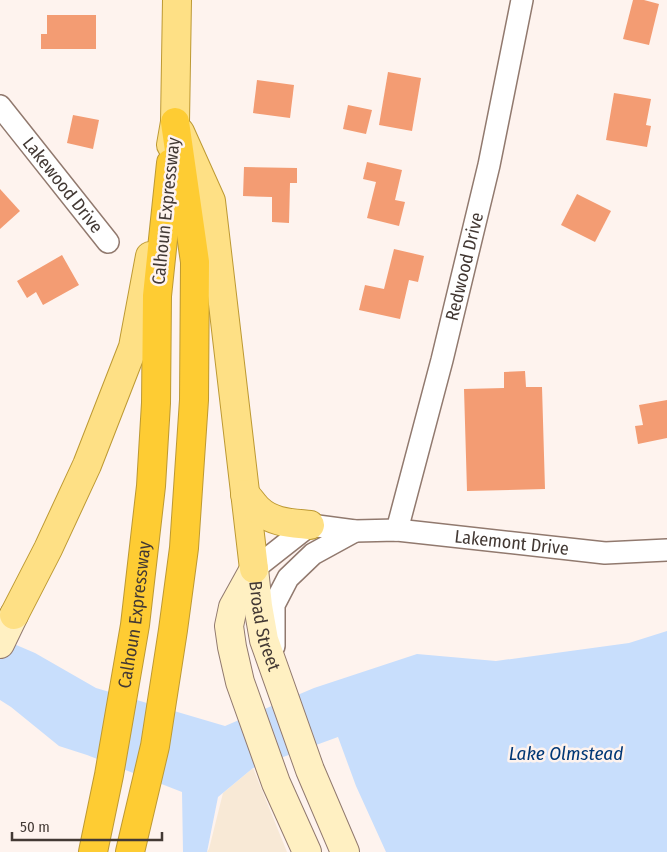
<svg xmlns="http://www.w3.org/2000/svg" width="667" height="852" font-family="'Fira Sans Condensed',sans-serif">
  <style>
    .commercial { fill: #f8e9d6 }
    .water { fill: #c8defc }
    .building { fill: #f39c73 }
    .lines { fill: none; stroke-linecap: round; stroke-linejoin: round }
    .minor-casing { stroke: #91796e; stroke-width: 24 }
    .secondary-casing { stroke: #91796e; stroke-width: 30 }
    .primary-casing { stroke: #bd9933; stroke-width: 30 }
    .motorway-casing { stroke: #bd9933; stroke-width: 30 }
    .minor { stroke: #fff; stroke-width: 21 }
    .secondary { stroke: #fff0c2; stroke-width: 28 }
    .primary { stroke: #fee085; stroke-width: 28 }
    .motorway { stroke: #fecc33; stroke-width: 28 }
    .labels { text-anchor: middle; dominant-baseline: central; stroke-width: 5; stroke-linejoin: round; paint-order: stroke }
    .street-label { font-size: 18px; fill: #433934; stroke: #fef3ee }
    .water-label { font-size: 19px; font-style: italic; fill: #003775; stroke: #fef3ee }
  </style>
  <rect width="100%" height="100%" fill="#fef3ee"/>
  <!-- commercial -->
  <polygon class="commercial" points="253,768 287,852 207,852 209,849 223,793"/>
  <!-- water -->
  <polygon class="water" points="667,631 667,852 386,852 356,786 338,737 253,768 218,797 207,852 183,852 182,792 87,755 59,746 11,707 0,700 0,638 35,653 96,688 225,726 314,688 417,654 496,661 629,643"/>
  <!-- building -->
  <g class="building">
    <polygon points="633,0 644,0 659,4 649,45 623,39"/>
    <polygon points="47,15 96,15 96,49 41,49 41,34 47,34"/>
    <polygon points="388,72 421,78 412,131 379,125"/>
    <polygon points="257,80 294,85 290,118 253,113"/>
    <polygon points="614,93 651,99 646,125 651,126 647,147 606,140"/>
    <polygon points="348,105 372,110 366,134 343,129"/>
    <polygon points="73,115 99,120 93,149 67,143"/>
    <polygon points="367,162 402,170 395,200 405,202 399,226 367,218 376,182 363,179"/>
    <polygon points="244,167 297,168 297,183 290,183 289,223 272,222 272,197 243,196"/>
    <polygon points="0,189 20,211 0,229"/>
    <polygon points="577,194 611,211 595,242 561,225"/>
    <polygon points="394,249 424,256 418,282 409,280 400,319 359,310 365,285 384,289"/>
    <polygon points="62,255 79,285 43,305 36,292 27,298 17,281"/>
    <polygon points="525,371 526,387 542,387 545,489 467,491 464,389 504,388 504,372"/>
    <polygon points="667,400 667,438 638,444 635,426 643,425 639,405"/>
  </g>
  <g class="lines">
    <defs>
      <g id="minor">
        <path id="s1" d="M 0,106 L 108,242"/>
        <path id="s2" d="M 397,530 L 442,360 L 489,165 L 522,0"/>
        <path id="s3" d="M 254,569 L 310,525 L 355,531 L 397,530 L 605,553 L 667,550"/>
        <polyline points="274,646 274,605 288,578 313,554 355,531"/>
      </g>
      <g id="secondary">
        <polyline points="254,569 233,607 229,626 232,647 240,682 276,783 307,852"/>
        <path id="s4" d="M 254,569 L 258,606 L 264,640 L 310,770 L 345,852"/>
        <polyline points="0,644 14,615"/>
      </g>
      <g id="primary">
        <polyline points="180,132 211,201 254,569"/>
        <polyline points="171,145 175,122 177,0"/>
        <path d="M 245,494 C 250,499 254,505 258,509 C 272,523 292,523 310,525"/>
        <polyline points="14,615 48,549 87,465 133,347 150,256"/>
      </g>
      <g id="motorway">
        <path id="s5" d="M 93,852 L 109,775 L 135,625 L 151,486 L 156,403 L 157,296 L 171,163"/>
        <polyline points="130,852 155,746 173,630 184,548 194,400 195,262 175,122"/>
      </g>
    </defs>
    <!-- minor casing -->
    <use href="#minor" class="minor-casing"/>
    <!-- secondary casing -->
    <use href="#secondary" class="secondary-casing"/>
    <!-- primary casing -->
    <use href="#primary" class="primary-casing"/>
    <!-- motorway casing -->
    <use href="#motorway" class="motorway-casing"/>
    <!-- minor -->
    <use href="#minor" class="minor"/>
    <!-- secondary -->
    <use href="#secondary" class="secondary"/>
    <!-- primary -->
    <use href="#primary" class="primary"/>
    <!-- motorway -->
    <use href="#motorway" class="motorway"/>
  </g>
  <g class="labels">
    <!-- street labels -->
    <g class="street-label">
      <text stroke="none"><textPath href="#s1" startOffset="101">Lakewood Drive</textPath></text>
      <text transform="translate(166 211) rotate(-84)">Calhoun Expressway</text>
      <text stroke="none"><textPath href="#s2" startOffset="272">Redwood Drive</textPath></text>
      <text stroke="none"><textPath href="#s3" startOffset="274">Lakemont Drive</textPath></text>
      <text stroke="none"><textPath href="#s5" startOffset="241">Calhoun Expressway</textPath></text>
      <text stroke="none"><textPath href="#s4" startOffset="58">Broad Street</textPath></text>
    </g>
    <!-- water labels -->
    <g class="water-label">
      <text x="566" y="753">Lake Olmstead</text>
    </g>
  </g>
  <!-- scale -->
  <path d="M12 832v8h150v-8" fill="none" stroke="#433934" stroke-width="2.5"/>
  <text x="20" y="832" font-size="15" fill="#433934" stroke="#fef3ee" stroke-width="4" paint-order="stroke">50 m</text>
</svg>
